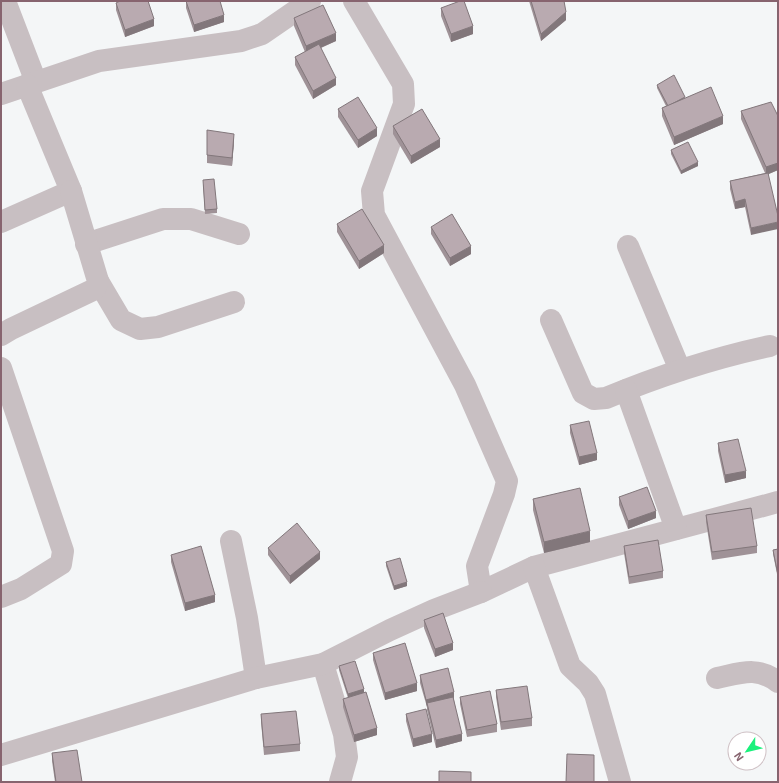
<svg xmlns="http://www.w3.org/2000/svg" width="779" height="783" font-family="'Exo 2',sans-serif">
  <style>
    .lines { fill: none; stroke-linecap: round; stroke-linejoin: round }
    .street { stroke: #c8bfc2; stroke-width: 22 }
    .wall { fill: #9f9297 }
    .shaded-wall { fill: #82777b }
    .building { fill: #b9aab0; stroke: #82777b }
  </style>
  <rect width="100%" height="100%" fill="#f4f6f7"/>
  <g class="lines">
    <!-- street -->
    <g class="street">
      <polyline points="5,1 36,82"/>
      <polyline points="354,1 403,84 404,104 372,191 374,215 465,385 507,481 504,494 477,566 481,592 534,567 778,502"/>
      <polyline points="1,94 99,61 241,41 262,34 310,1"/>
      <polyline points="1,222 71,191 27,85"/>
      <polyline points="86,244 163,219 191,219 239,234"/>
      <polyline points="628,246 680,370"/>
      <polyline points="98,281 121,320 140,329 158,327 234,302"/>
      <path d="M 551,320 L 583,393 L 594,399 L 606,398 C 659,376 714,358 770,346"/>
      <polyline points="1,335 11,329 95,289 98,281 71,191"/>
      <polyline points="1,368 63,551 61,564 21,589 1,597"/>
      <polyline points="626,390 676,529"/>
      <polyline points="231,541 247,618 256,678"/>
      <polyline points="534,567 570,666 588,683 595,694 620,782"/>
      <polyline points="323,664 344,734 347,757 340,782"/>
      <path d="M 717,678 C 741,673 757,666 778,682"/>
      <polyline points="1,755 256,678 323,664 390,630 434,610 481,592"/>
    </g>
  </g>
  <!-- wall -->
  <g class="wall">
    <polygon points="186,1 224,22 194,32 186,8"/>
    <polygon points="529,1 564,1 566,20 541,41"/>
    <polygon points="116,3 154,26 125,37 116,10"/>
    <polygon points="441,8 473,34 451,42 441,16"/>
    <polygon points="294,18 336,41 321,48 336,85 313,99 295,65 295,57 305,52 294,26"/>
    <polygon points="657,85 685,98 723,124 674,145 662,116 662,108 666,106 657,88"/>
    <polygon points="338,109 377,136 358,148 338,117"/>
    <polygon points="741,111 778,116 778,170 769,174 751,235 745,207 735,209 730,189 730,181 765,173 741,119"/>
    <polygon points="393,126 440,147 411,164 393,134"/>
    <polygon points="207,130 234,141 232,166 207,163"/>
    <polygon points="671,150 698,166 681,174 671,154"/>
    <polygon points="203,184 217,209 217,213 205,214"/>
    <polygon points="337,224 384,253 359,269 337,232"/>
    <polygon points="431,227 471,254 450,266 431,234"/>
    <polygon points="570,425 597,460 579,465 570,433"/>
    <polygon points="718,443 746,478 725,483 718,451"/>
    <polygon points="619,497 656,518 628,529 619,505"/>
    <polygon points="533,499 590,542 544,553 533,510"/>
    <polygon points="706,515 757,546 757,553 712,560 706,522"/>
    <polygon points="624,546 663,571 663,578 629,584 624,553"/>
    <polygon points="268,548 320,559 290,584 268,555"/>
    <polygon points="778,549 778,579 773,554 773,550"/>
    <polygon points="171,555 215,602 185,611 171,562"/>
    <polygon points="386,562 407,586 394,590 386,566"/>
    <polygon points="424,620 453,650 435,657 424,628"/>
    <polygon points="373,653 417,691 385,700 373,660"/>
    <polygon points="339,666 364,693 377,735 354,742 343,707 343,699 348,698 339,670"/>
    <polygon points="420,675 454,700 462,741 436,748 427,710 427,707 420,683"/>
    <polygon points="496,690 532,718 532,726 501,730 496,697"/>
    <polygon points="460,697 497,724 497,732 467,737 460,704"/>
    <polygon points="261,714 300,744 300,751 264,755 261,722"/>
    <polygon points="406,714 432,742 413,747 406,721"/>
    <polygon points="52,753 82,782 55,782 52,761"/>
  </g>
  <!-- shaded-wall -->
  <g class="shaded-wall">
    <polygon points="566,12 566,20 541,41 541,34"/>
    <polygon points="224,15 224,22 194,32 194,25"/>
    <polygon points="154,19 154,26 125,37 125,30"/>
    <polygon points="473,26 473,34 451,42 451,34"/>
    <polygon points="336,33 336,41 306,54 306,46"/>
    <polygon points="336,78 336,85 313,99 313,91"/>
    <polygon points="723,116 723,124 674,145 674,137"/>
    <polygon points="377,128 377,136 358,148 358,140"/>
    <polygon points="234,134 234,141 232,166 232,158"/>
    <polygon points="440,139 440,147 411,164 411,156"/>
    <polygon points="698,162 698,166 681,174 681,171"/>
    <polygon points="778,163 778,170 766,175 766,167"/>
    <polygon points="745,199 745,207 735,209 735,202"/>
    <polygon points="778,222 778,229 751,235 751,228"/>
    <polygon points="384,245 384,253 359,269 359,261"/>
    <polygon points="471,246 471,254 450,266 450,258"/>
    <polygon points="597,453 597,460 579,465 579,457"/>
    <polygon points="746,471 746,478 725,483 725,475"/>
    <polygon points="656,511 656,518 628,529 628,521"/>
    <polygon points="590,531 590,542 544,553 544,542"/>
    <polygon points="320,552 320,559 290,584 290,576"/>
    <polygon points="407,582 407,586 394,590 394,586"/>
    <polygon points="215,595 215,602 185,611 185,603"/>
    <polygon points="453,643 453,650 435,657 435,649"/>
    <polygon points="417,683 417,691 385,700 385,693"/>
    <polygon points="364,689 364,693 348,698 348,694"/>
    <polygon points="454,692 454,700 427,703 426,707 426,700"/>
    <polygon points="377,728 377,735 354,742 354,735"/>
    <polygon points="432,734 432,742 413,747 413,739"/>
    <polygon points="462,734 462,741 436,748 436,740"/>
  </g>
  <!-- building -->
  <g class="building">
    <polygon points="120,1 148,1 154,19 125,30 116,3"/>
    <polygon points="186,1 220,1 224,15 194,25"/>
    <polygon points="460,1 464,1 473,26 451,34 441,8"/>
    <polygon points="531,1 564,1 566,12 541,34"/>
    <polygon points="323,5 336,33 306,46 294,18"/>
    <polygon points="319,44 336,78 313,91 295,57"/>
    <polygon points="674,75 685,97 668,106 657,85"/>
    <polygon points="711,87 723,116 674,137 662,108"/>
    <polygon points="358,97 377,128 358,140 338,109"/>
    <polygon points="771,102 778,116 778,163 766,167 741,111"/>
    <polygon points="422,109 440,139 411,156 393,126"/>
    <polygon points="207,130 234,134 232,158 207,155"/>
    <polygon points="688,142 698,162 681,171 671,150"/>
    <polygon points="768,173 778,216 778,222 751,228 745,199 735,202 730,181"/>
    <polygon points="214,179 217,209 205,210 203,180"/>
    <polygon points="362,209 384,245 359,261 337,224"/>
    <polygon points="452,214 471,246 450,258 431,227"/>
    <polygon points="589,421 597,453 579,457 570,425"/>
    <polygon points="738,439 746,471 725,475 718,443"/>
    <polygon points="647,487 656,511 628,521 619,497"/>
    <polygon points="580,488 590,531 544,542 533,499"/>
    <polygon points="751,508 757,546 712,552 706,515"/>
    <polygon points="297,523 320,552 290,576 268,548"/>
    <polygon points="658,540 663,571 629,577 624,546"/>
    <polygon points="201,546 215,595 185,603 171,555"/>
    <polygon points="778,549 778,575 773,550"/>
    <polygon points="400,558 407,582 394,586 386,562"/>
    <polygon points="443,613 453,643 435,649 424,620"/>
    <polygon points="405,643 417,683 385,693 373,653"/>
    <polygon points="355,661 364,689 348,694 339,666"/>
    <polygon points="448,668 454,692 426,700 420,675"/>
    <polygon points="527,686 532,718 501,722 496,690"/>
    <polygon points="490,691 497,724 467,730 460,697"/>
    <polygon points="366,692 377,728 354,735 343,699"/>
    <polygon points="453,697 462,734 436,740 427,703"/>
    <polygon points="426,709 432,734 413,739 406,714"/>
    <polygon points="296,711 300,744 264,747 261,714"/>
    <polygon points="77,750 82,782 56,782 52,753"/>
    <polygon points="567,754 594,755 594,782 566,782"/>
    <polygon points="439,771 471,772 471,782 439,782"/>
  </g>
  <!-- border -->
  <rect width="779" height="783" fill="none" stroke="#87646f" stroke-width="4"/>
  <!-- north arrow -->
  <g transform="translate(747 751) rotate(235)"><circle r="19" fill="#ffffff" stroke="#cfc1c5"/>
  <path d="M0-3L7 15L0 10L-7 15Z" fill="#1af17c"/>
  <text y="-6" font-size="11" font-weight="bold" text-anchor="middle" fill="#87646f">N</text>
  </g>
</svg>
